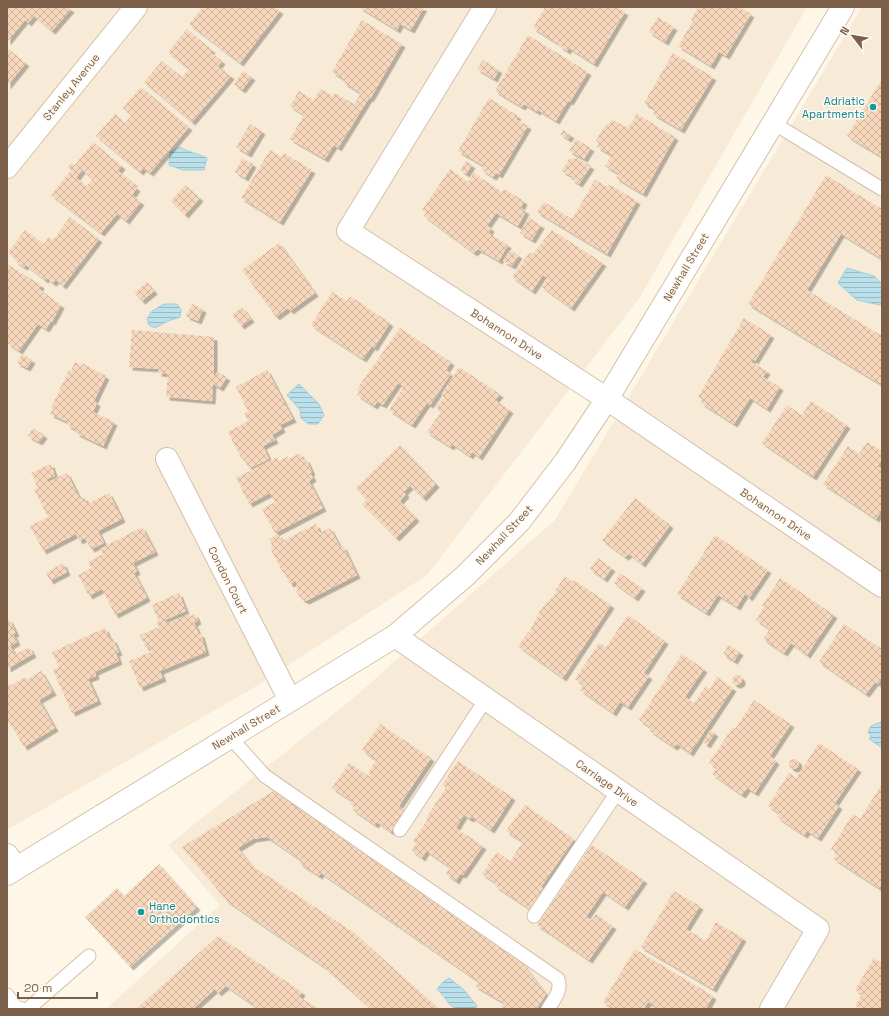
<svg xmlns="http://www.w3.org/2000/svg" width="889" height="1016" font-family="'Space Grotesk',sans-serif">
  <style>
    .residential { fill: #f7ead6 }
    .water { fill: url(#water-rules); stroke: #9fcfde }
    .building { fill: url(#building-cross-hatch); fill-rule: evenodd; filter: url(#shadow) }
    .lines { fill: none; stroke-linecap: round; stroke-linejoin: round }
    .service-casing { stroke: #d3c0ac; stroke-width: 15 }
    .minor-casing { stroke: #d3c0ac; stroke-width: 24 }
    .secondary-casing { stroke: #d6c1a9; stroke-width: 24 }
    .service { stroke: #fff; stroke-width: 13 }
    .minor { stroke: #fff; stroke-width: 22 }
    .secondary { stroke: #fff; stroke-width: 22 }
    .culture-dot { fill: #0f9aa8; stroke: #fffaf1; stroke-width: 1.5 }
    .labels { text-anchor: middle; dominant-baseline: central; stroke-width: 3; stroke-linejoin: round; paint-order: stroke }
    .street-label { font-size: 11px; fill: #7c5f49; stroke: #fffaf1 }
    .culture-label { font-size: 11px; fill: #0d838f; stroke: #fffaf1; text-anchor: end }
  </style>
  <defs>
    <pattern id="water-rules" width="6" height="5" patternUnits="userSpaceOnUse"><rect width="6" height="5" fill="#bae0eb"/><path d="M0 2.5h6" fill="none" stroke="#9cb9c0"/></pattern>
    <pattern id="building-cross-hatch" width="8" height="8" patternUnits="userSpaceOnUse"><rect width="8" height="8" fill="#f7d8bd"/><path d="M0 0l8 8M0 8l8-8" fill="none" stroke="#cdb29c"/></pattern>
    <filter id="shadow"><feDropShadow dx="3.5" dy="3.5" stdDeviation="0" flood-color="#0004"/></filter>
  </defs>
  <rect width="100%" height="100%" fill="#fef7e8"/>
  <!-- residential -->
  <g class="residential">
    <polygon points="7,7 807,7 640,297 427,575 250,690 7,830"/>
    <polygon points="862,7 882,7 882,1009 106,1009 220,905 168,845 351,700 555,520"/>
  </g>
  <!-- water -->
  <g class="water">
    <path d="M 180,147 C 189,153 198,153 207,158 L 204,170 L 183,170 L 169,165 L 170,152 Z"/>
    <polygon points="847,268 874,276 882,284 882,301 880,305 857,300 838,283"/>
    <polygon points="164,304 177,304 181,310 180,317 168,321 155,328 149,325 147,319 152,311"/>
    <polygon points="299,384 319,404 324,415 318,424 309,424 301,418 300,410 287,395"/>
    <polygon points="881,722 882,725 882,748 869,739 871,736 868,732 871,726"/>
    <path d="M 449,978 L 464,990 L 477,1006 L 475,1009 C 444,1009 456,1008 437,989 L 443,982 Z"/>
  </g>
  <!-- building -->
  <g class="building">
    <polygon points="7,7 68,7 71,9 52,31 34,16 28,23 25,20 7,42"/>
    <polygon points="203,7 211,7 214,9 216,7 275,7 280,11 240,63 189,24"/>
    <polygon points="359,7 424,7 411,30 400,24 397,30"/>
    <polygon points="545,7 616,7 625,12 594,64 569,48 567,51 559,46 560,45 533,28"/>
    <polygon points="698,7 739,7 751,14 726,56 719,52 711,66 678,46 693,21 691,19"/>
    <polygon points="658,17 674,27 665,42 649,32"/>
    <polygon points="362,20 402,44 370,99 369,98 338,148 334,145 325,159 290,139 304,115 290,106 299,91 314,100 320,89 333,96 335,93 354,104 361,93 344,83 345,80 332,72"/>
    <polygon points="187,29 212,50 210,52 222,61 218,66 231,76 192,122 144,82 162,61 182,77 189,69 168,52"/>
    <polygon points="528,35 588,72 570,102 568,101 556,121 538,110 537,112 524,104 522,107 495,91"/>
    <polygon points="7,48 26,63 7,86"/>
    <polygon points="673,53 713,77 681,130 653,114 655,109 644,103"/>
    <polygon points="483,60 499,70 494,79 477,69"/>
    <polygon points="243,71 252,77 242,90 234,84"/>
    <polygon points="882,79 882,157 847,136"/>
    <polygon points="141,87 189,127 150,173 143,168 140,172 96,136 115,114 125,123 132,115 123,108"/>
    <polygon points="489,98 518,116 516,119 528,126 499,175 496,173 493,177 482,170 484,166 458,151"/>
    <polygon points="637,114 675,137 643,194 616,178 619,174 605,166 612,155 597,147 599,143 596,141 604,127 613,120 628,128"/>
    <polygon points="250,124 262,131 248,154 236,147"/>
    <polygon points="563,130 571,135 568,139 560,134"/>
    <polygon points="576,139 591,148 584,159 569,151"/>
    <path d="M 93,142 L 122,166 L 118,171 L 134,183 L 133,185 L 137,188 L 132,195 L 141,202 L 126,221 L 117,214 L 101,233 L 51,195 L 71,170 L 68,167 L 71,163 L 75,165 ZM 82,170 L 93,179 L 87,186 L 76,178 Z"/>
    <polygon points="270,150 282,157 284,153 312,170 280,222 241,198"/>
    <polygon points="242,158 253,164 245,178 235,172"/>
    <polygon points="577,158 591,166 579,184 571,179 573,177 562,171 569,159"/>
    <polygon points="466,161 472,165 466,174 460,170"/>
    <polygon points="450,169 468,182 474,173 502,192 504,189 524,201 521,208 526,211 518,226 496,213 487,226 491,228 489,233 508,245 499,261 478,249 474,253 424,216 426,212 422,210"/>
    <polygon points="826,175 882,209 882,259 841,234 807,290 882,336 882,385 748,304"/>
    <polygon points="595,180 608,187 609,184 637,201 607,254 537,212 544,202 572,219"/>
    <polygon points="185,185 200,198 185,215 171,201"/>
    <polygon points="70,217 99,239 63,286 56,280 53,283 46,278 45,280 26,265 24,267 15,261 17,259 8,252 25,230 44,244 49,237 53,240"/>
    <polygon points="529,218 541,225 532,240 520,233"/>
    <polygon points="552,230 603,263 571,308 542,287 548,279 543,275 532,291 512,277 530,252 533,254"/>
    <polygon points="279,243 315,293 290,311 288,308 276,317 242,270"/>
    <polygon points="510,250 519,255 512,266 503,261"/>
    <polygon points="7,264 41,285 39,289 61,305 52,322 51,321 46,329 38,324 19,351 7,343"/>
    <polygon points="147,282 154,291 142,301 134,293"/>
    <polygon points="332,292 347,301 350,296 390,323 374,348 372,346 363,359 311,325"/>
    <polygon points="192,304 203,309 198,321 186,316"/>
    <polygon points="242,307 251,319 241,326 232,315"/>
    <polygon points="744,318 771,335 755,361 753,359 751,362 767,371 763,377 780,387 767,409 750,398 734,424 701,403 703,400 698,397"/>
    <polygon points="400,328 451,362 446,370 451,374 430,405 427,403 412,425 389,410 404,387 398,383 383,405 377,402 374,406 357,395 360,390 357,389"/>
    <polygon points="132,330 214,337 214,377 217,372 227,377 220,388 213,384 212,401 166,397 168,374 158,373 159,369 129,367"/>
    <polygon points="22,354 32,360 27,368 17,363"/>
    <polygon points="75,362 81,365 82,363 106,376 94,401 97,403 93,412 114,422 103,446 76,433 77,430 67,425 68,422 50,414 53,409 51,408 69,370 71,371"/>
    <polygon points="459,367 500,394 495,400 510,410 479,457 472,452 470,456 452,444 451,447 427,432 441,412 436,408 444,397 441,395"/>
    <polygon points="267,370 293,419 280,425 282,429 272,435 275,440 263,446 269,459 249,469 243,457 241,458 228,432 248,421 244,414 248,411 236,387"/>
    <polygon points="811,401 847,425 813,477 762,443 787,405 802,415"/>
    <polygon points="33,428 44,435 39,442 28,436"/>
    <polygon points="867,442 882,451 882,459 878,466 882,469 882,510 876,519 823,484 848,446 859,454"/>
    <polygon points="400,445 436,484 423,498 410,486 404,492 406,494 400,501 416,518 396,538 362,504 367,500 356,488"/>
    <polygon points="300,453 303,460 306,459 312,472 310,473 313,478 309,481 323,508 275,533 262,509 275,502 270,493 249,504 236,478 277,457 279,461 287,456 289,459"/>
    <polygon points="51,464 55,476 47,479 48,482 67,473 80,499 84,497 87,504 109,493 122,519 98,531 104,543 91,549 85,538 79,541 76,534 43,551 30,526 48,517 34,489 38,488 31,473"/>
    <polygon points="635,498 670,525 642,564 629,554 625,557 602,540"/>
    <polygon points="316,524 320,533 330,528 340,547 343,546 357,575 306,601 302,599 297,593 296,581 290,584 284,572 283,573 270,548 273,547 269,539 278,534 282,541"/>
    <polygon points="142,527 155,552 133,563 137,571 134,573 147,598 115,615 102,589 89,596 78,575 91,568 88,562 103,554 100,549"/>
    <polygon points="715,535 768,570 749,598 745,594 737,607 718,595 706,613 677,594"/>
    <polygon points="598,558 612,568 604,579 590,569"/>
    <polygon points="63,563 67,572 50,581 46,573"/>
    <polygon points="620,573 642,588 635,598 614,583"/>
    <polygon points="565,576 573,582 574,580 611,605 563,678 518,646 528,632 529,633 541,609 557,592 555,591"/>
    <polygon points="780,578 834,615 807,655 791,643 784,653 763,639 770,629 756,620 764,607 762,606"/>
    <polygon points="179,593 186,611 165,620 167,623 189,614 191,616 195,614 198,621 194,623 199,634 201,634 206,652 160,671 163,678 140,688 129,661 151,652 149,646 146,648 140,635 159,627 156,622 159,621 152,605"/>
    <polygon points="628,615 665,641 644,673 649,676 628,707 620,702 613,713 580,690 584,685 575,679 599,643 606,647"/>
    <polygon points="9,619 16,633 13,634 17,642 10,646 15,655 29,647 33,654 7,669 7,620"/>
    <polygon points="844,624 882,649 882,677 878,684 875,682 866,694 819,662"/>
    <polygon points="105,628 110,640 113,639 119,652 116,653 119,661 95,672 96,676 88,679 98,701 72,713 53,670 59,667 52,652"/>
    <polygon points="729,645 740,652 734,661 723,654"/>
    <polygon points="682,654 704,669 685,697 694,703 706,686 710,689 717,677 733,688 690,753 677,744 674,747 650,731 652,728 639,720"/>
    <polygon points="41,671 53,692 39,700 55,728 24,747 9,722 7,723 7,680 10,686 25,677 26,680"/>
    <circle cx="737" cy="680" r="5"/>
    <polygon points="754,700 791,724 770,756 776,761 755,793 747,788 742,795 712,774 717,768 709,763 733,727 735,729"/>
    <polygon points="380,724 431,758 399,806 406,811 391,832 377,822 375,825 353,810 354,807 350,804 352,801 332,788 349,763 369,776 370,774 368,773 376,760 362,750"/>
    <polygon points="710,730 715,733 707,745 703,742"/>
    <polygon points="819,743 858,769 835,803 839,806 818,838 807,831 804,835 777,817 779,813 768,806 789,773 796,778"/>
    <circle cx="794" cy="764" r="5"/>
    <polygon points="458,761 512,797 491,830 472,817 470,819 464,815 456,828 483,846 463,875 460,874 456,881 446,874 450,867 426,851 422,858 411,850 416,843 413,841 428,819 426,818 446,788 442,785"/>
    <polygon points="881,785 882,884 879,888 834,859 838,853 831,849 853,814 860,819"/>
    <polygon points="277,789 510,947 546,994 537,1009 506,1009 502,1007 504,1003 475,986 478,981 321,873 319,876 299,863 301,860 267,837 253,839 238,848 251,865 353,932 439,1009 371,1009 323,966 227,901 182,847"/>
    <polygon points="525,805 574,839 541,887 547,891 534,912 495,886 496,883 482,874 497,852 510,861 523,842 506,831"/>
    <polygon points="592,845 644,880 625,907 603,892 586,917 592,920 596,914 613,926 589,960 537,925"/>
    <polygon points="159,864 197,907 130,967 85,917 117,888 124,896"/>
    <polygon points="674,891 700,906 686,929 706,941 716,922 743,938 713,989 641,947"/>
    <polygon points="218,936 302,992 299,997 320,1009 259,1009 226,986 218,993 215,989 193,1009 136,1009"/>
    <polygon points="635,949 713,996 706,1009 660,1009 648,1002 644,1009 615,1009 603,1002"/>
    <polygon points="874,958 881,962 882,960 882,1009 861,1009 855,1006 862,994 855,990"/>
  </g>
  <g class="lines">
    <defs>
      <g id="service">
        <polyline points="773,123 882,189"/>
        <path d="M 230,737 L 265,776 L 558,979 C 562,991 554,999 548,1009"/>
        <polyline points="400,830 486,699"/>
        <polyline points="534,916 618,791"/>
        <polyline points="7,995 16,1007 22,1009"/>
        <polyline points="28,1009 89,956"/>
      </g>
      <g id="minor">
        <polyline points="485,7 348,231 607,399 882,586"/>
        <polyline points="7,167 136,7"/>
        <polyline points="167,459 290,700"/>
        <polyline points="395,636 818,929 771,1009"/>
        <polyline points="7,855 16,868"/>
      </g>
      <polyline id="secondary" points="7,874 395,636 465,576 519,522 565,462 607,399 843,7"/>
    </defs>
    <!-- service casing -->
    <use href="#service" class="service-casing"/>
    <!-- minor casing -->
    <use href="#minor" class="minor-casing"/>
    <!-- secondary casing -->
    <use href="#secondary" class="secondary-casing"/>
    <!-- service -->
    <use href="#service" class="service"/>
    <!-- minor -->
    <use href="#minor" class="minor"/>
    <!-- secondary -->
    <use href="#secondary" class="secondary"/>
  </g>
  <!-- markers -->
  <g class="culture-dot">
    <circle cx="873" cy="107" r="4"/>
    <circle cx="141" cy="912" r="4"/>
  </g>
  <g class="labels">
    <!-- street labels -->
    <g class="street-label">
      <text transform="translate(71 87) rotate(-51)">Stanley Avenue</text>
      <text transform="translate(686 267) rotate(-59)">Newhall Street</text>
      <text transform="translate(507 334) rotate(33)">Bohannon Drive</text>
      <text transform="translate(776 514) rotate(34)">Bohannon Drive</text>
      <text transform="translate(504 535) rotate(-47)">Newhall Street</text>
      <text transform="translate(228 580) rotate(63)">Condon Court</text>
      <text transform="translate(246 727) rotate(-31)">Newhall Street</text>
      <text transform="translate(607 783) rotate(35)">Carriage Drive</text>
    </g>
    <!-- culture labels -->
    <g class="culture-label">
      <text x="865" y="101">Adriatic<tspan x="865" dy="13">Apartments</tspan></text>
      <text x="149" y="906" text-anchor="start">Hane<tspan x="149" dy="13">Orthodontics</tspan></text>
    </g>
  </g>
  <!-- border -->
  <rect width="889" height="1016" fill="none" stroke="#7c5f49" stroke-width="16"/>
  <!-- north arrow -->
  <g transform="translate(853 36) rotate(301)" stroke="#fffaf1" stroke-width="3" paint-order="stroke">
  <path d="M0-3L7 15L0 10L-7 15Z" fill="#7c5f49"/>
  <text y="-6" font-size="11" font-weight="bold" text-anchor="middle" fill="#7c5f49">N</text>
  </g>
  <!-- scale -->
  <path d="M18 992v6h79v-6" fill="none" stroke="#7c5f49" stroke-width="2"/>
  <text x="24" y="992" font-size="12" fill="#7c5f49" stroke="#fffaf1" stroke-width="3" paint-order="stroke">20 m</text>
</svg>
